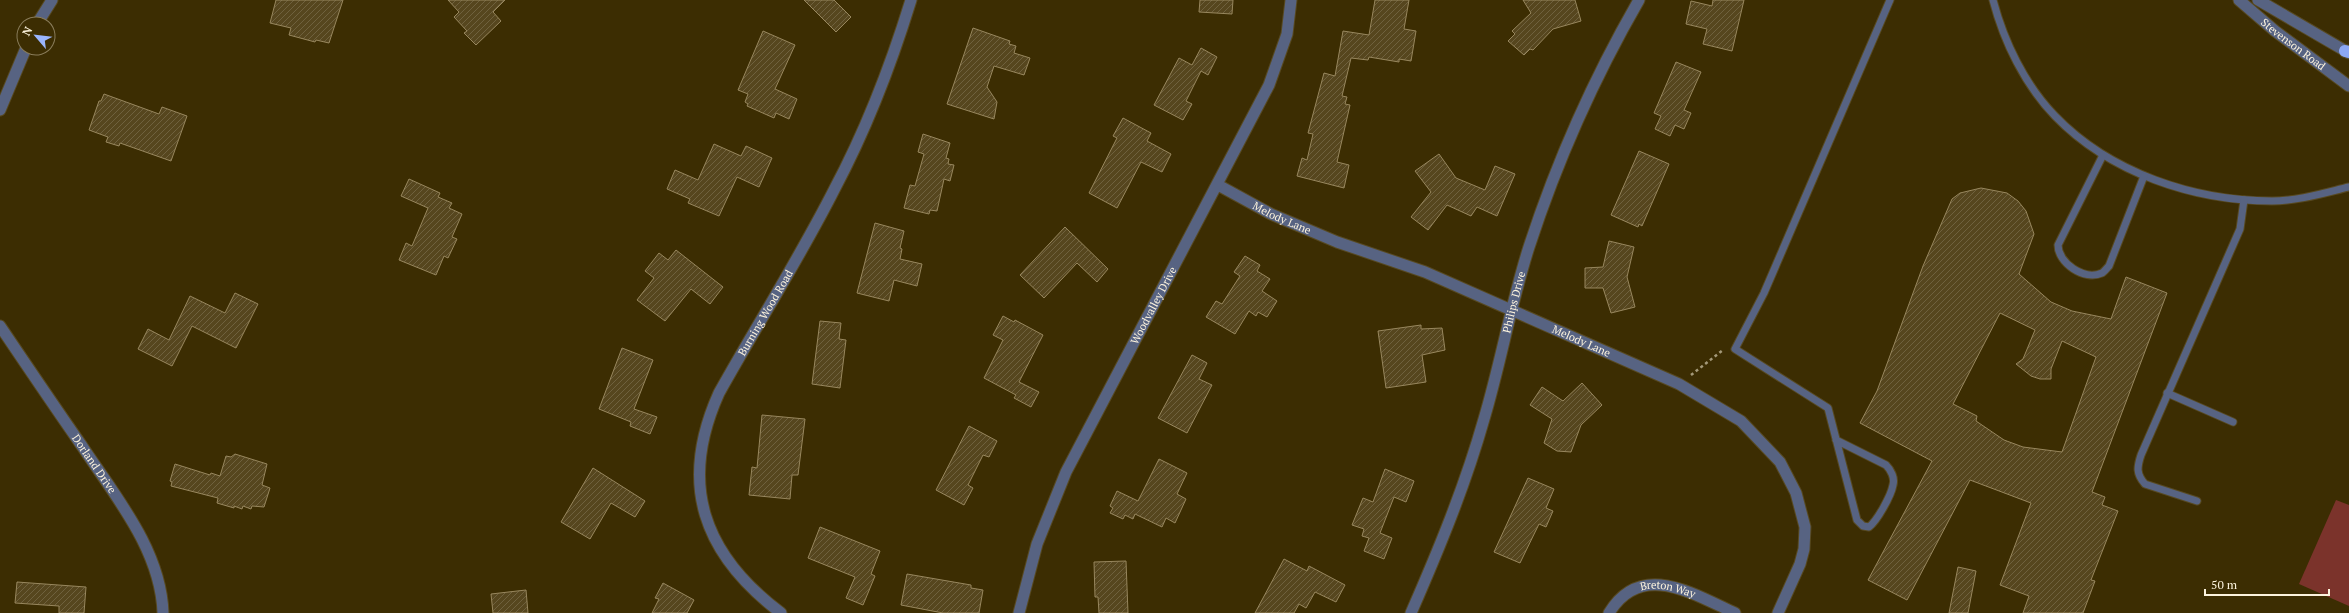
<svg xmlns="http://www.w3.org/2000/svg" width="2349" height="613" font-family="'PT Serif',serif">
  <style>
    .green { fill: #7b332b }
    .building { fill: url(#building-hatch); stroke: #98875e; fill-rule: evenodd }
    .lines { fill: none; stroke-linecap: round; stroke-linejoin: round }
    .service-casing { stroke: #574921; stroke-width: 9 }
    .minor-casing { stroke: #574921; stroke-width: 13 }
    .tertiary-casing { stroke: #574921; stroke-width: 13 }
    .motorway-casing { stroke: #574921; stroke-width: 14 }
    .path { stroke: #a49979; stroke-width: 2.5; stroke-dasharray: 3 3; stroke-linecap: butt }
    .service { stroke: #576382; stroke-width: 7 }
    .minor { stroke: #576382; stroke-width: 11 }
    .tertiary { stroke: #576382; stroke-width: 11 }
    .motorway { stroke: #8ca8f3; stroke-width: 12 }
    .labels { text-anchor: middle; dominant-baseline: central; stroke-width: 3.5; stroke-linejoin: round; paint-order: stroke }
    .street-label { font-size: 11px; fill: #fcf3dd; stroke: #3c2d02 }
  </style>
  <defs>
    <pattern id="building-hatch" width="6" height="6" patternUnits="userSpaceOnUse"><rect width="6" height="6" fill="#56461e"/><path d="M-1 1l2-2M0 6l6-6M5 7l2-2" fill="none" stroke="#6f613e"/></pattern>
  </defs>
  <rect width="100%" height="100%" fill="#3c2d02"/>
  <!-- green -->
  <polygon class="green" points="2336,500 2349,505 2349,606 2299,584"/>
  <!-- building -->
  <g class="building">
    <polygon points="276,0 343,0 329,43 316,40 315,42 289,35 291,28 270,23"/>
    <polygon points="448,0 505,0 493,12 501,21 476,45 464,33 467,31 454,17 459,12"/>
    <polygon points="804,0 834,0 851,17 836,32"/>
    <polygon points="1200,0 1233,0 1232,14 1199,12"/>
    <polygon points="1375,0 1409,0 1404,29 1416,31 1411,61 1399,59 1399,62 1369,57 1368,60 1351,58 1342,96 1347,97 1345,104 1350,105 1337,162 1349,165 1344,188 1297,176 1302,158 1307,160 1313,134 1308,133 1324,73 1335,76 1343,31 1369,35"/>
    <polygon points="1523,0 1575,0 1581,21 1553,29 1533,50 1530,49 1524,55 1508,41 1515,34 1512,31 1531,13"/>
    <polygon points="1713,0 1744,0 1732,51 1703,44 1707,29 1686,24 1691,1 1712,6"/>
    <polygon points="973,28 1010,41 1009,44 1016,46 1014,53 1030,58 1024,75 994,66 987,87 997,102 994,119 947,104"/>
    <polygon points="763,31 795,45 775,89 797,99 789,119 776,113 774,118 747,106 748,104 745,102 748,94 738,90"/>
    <polygon points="1201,48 1217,57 1208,75 1201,71 1186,101 1192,104 1183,120 1154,105 1179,58 1192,65"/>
    <polygon points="1676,62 1701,72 1684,110 1691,113 1684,129 1675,125 1670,136 1655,129 1661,116 1654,113"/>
    <polygon points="104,94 159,114 162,107 187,116 171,161 120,143 119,146 106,142 108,137 89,130 99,101 101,101"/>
    <polygon points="1123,118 1151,133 1147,141 1171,154 1162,172 1141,162 1117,208 1089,193 1117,138 1113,136"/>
    <polygon points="923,134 950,143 946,158 949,159 948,164 954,165 950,181 944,179 937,211 930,210 929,214 904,208 910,185 915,186 924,154 918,152"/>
    <polygon points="714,144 741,156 746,146 772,158 759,187 737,177 719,216 688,203 690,199 667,189 675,170 698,180"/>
    <polygon points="1639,151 1669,164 1642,226 1639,224 1638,227 1611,215"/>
    <polygon points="1439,154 1456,178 1485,190 1495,166 1515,174 1497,216 1477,207 1471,216 1447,205 1428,230 1411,217 1431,192 1415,171"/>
    <polygon points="409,179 440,193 438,197 452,203 449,208 462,214 452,237 457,239 448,258 444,256 436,275 399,260 406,243 412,246 428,208 401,196"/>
    <path d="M 1981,188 L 2007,193 L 2018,201 L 2026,211 L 2034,234 L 2019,274 L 2051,302 L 2072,311 L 2111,319 L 2126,277 L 2167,293 L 2092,492 L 2105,497 L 2102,505 L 2118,511 L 2091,580 L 2095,581 L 2083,613 L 2023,613 L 2029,596 L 2000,585 L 2031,503 L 1970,480 L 1907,600 L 1868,580 L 1932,461 L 1860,423 L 1877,391 L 1923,266 L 1952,199 L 1960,193 ZM 2000,313 L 2035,330 L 2023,359 L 2016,364 L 2031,376 L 2040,379 L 2051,379 L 2051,369 L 2062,341 L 2096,357 L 2062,452 L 2023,447 L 2004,440 L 1976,421 L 1977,416 L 1953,404 Z"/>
    <polygon points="875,223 904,231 900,248 902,249 900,259 922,264 917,286 894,280 889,301 857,293"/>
    <polygon points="1065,227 1108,269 1097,282 1077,263 1044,298 1020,275"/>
    <polygon points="1609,241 1634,247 1627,277 1635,307 1611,313 1603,288 1585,288 1585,268 1603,267"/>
    <polygon points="676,250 723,287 710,304 691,289 665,321 637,300 654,278 645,271 659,253 668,260"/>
    <polygon points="1245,256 1260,265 1257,271 1270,279 1262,291 1277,301 1267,317 1258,312 1256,316 1249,311 1235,334 1206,317 1216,301 1222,304 1240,276 1234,272"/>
    <polygon points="235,293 258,304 236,348 192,326 172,366 138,349 148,329 169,340 190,296 225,313"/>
    <polygon points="1003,316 1014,322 1015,320 1043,335 1019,382 1039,392 1031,407 1014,398 1016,395 984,378 1003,340 993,335"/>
    <polygon points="820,321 841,323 839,339 846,340 840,388 812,384"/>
    <polygon points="1421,325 1421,329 1442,328 1445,350 1422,355 1426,382 1386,388 1378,331"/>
    <polygon points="622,348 653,360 634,409 657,417 650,434 630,426 631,422 599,409"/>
    <polygon points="1192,355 1207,363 1199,379 1212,385 1187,433 1158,418"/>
    <polygon points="1582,383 1602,405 1581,425 1571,452 1557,451 1544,443 1552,419 1530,405 1542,387 1563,401"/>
    <polygon points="762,415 805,419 798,475 792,475 790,499 749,495 752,467 757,468"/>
    <polygon points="969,426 997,441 989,457 983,455 968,485 973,488 964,505 936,490"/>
    <polygon points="235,454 267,464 262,485 270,488 264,507 252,506 251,509 243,506 242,509 234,506 234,508 217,503 218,498 171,486 172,482 170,481 175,464 210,475 211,473 220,476 226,456 231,457"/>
    <polygon points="1159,459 1187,473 1177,494 1186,499 1175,523 1166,518 1162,527 1135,514 1133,519 1125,515 1123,519 1110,513 1113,508 1110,506 1117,491 1138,501"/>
    <polygon points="593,468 645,501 635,517 611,503 590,539 561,522"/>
    <polygon points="1385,469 1414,481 1406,502 1394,497 1380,533 1392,538 1384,559 1364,551 1369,538 1362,536 1364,529 1352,525 1363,498 1373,502"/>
    <polygon points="1528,478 1554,489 1546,508 1553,511 1546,527 1539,524 1520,563 1494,552"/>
    <polygon points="820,527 880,551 871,574 875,576 863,605 846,598 855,577 808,558"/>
    <polygon points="1284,559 1307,571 1309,566 1345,585 1336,602 1315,592 1306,608 1299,604 1294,613 1255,613"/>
    <polygon points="1126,561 1128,613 1099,613 1098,597 1095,597 1094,562"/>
    <polygon points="1958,567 1976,571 1968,613 1949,613"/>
    <polygon points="907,574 971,585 971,588 983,590 979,613 943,613 901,605"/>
    <polygon points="17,582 86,587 84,613 59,613 59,606 15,603"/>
    <polygon points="663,583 694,600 687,613 652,613 659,599 655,598"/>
    <polygon points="526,590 528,613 493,613 491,594"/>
  </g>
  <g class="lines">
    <defs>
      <g id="service">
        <path d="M 1993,0 C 2004,42 2025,85 2055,116 C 2110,173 2194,201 2272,201 C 2298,201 2324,193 2349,187"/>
        <path d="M 2103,155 L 2058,245 C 2058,263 2084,281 2102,273 C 2104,272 2107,268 2109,266 L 2144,176"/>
        <polyline points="2167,393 2233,422"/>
        <path d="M 1836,440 L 1886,465 C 1891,470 1895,478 1893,485 C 1891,496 1877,521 1869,527 L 1863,526 L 1857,520 L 1828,408 L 1735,349 L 1764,293 L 1890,0"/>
        <path d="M 2197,501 L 2145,484 C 2136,474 2137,467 2141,455 L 2240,229 L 2244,200"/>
      </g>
      <g id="minor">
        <polyline points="37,24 52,0"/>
        <polyline points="0,110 26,48"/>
        <path id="s1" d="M 1218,185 L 1271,214 L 1337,242 L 1425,272 L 1679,384 L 1741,421 L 1780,462 L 1796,493 L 1805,527 L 1804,549 L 1800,564 L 1778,613"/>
        <path id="s2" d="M 0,326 C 27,366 54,406 82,446 C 115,496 161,550 163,613"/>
        <path id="s3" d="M 781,613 C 703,554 678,484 719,393 C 757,325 799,259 834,190 C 866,130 891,65 911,0"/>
        <path id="s4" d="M 1019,613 L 1037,544 L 1066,472 L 1269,85 L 1287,34 L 1291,0"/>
        <path id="s5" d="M 1411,613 C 1439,549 1465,486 1484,419 C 1501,362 1511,303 1529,247 C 1557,161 1594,78 1639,0"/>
        <path id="s6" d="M 1609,613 C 1641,560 1693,594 1735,613"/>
      </g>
      <g id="tertiary">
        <path id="s7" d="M 2239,0 L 2275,31 L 2349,86"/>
        <polyline points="2258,0 2349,53"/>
      </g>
      <polyline id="motorway" points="2345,51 2349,52"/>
    </defs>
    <!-- service casing -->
    <use href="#service" class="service-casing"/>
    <!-- minor casing -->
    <use href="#minor" class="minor-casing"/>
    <!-- tertiary casing -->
    <use href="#tertiary" class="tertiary-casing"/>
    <!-- motorway casing -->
    <use href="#motorway" class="motorway-casing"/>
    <!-- path -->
    <polyline class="path" points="1691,375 1723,350"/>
    <!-- service -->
    <use href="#service" class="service"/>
    <!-- minor -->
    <use href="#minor" class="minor"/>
    <!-- tertiary -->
    <use href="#tertiary" class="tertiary"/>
    <!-- motorway -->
    <use href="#motorway" class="motorway"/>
  </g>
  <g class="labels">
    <!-- street labels -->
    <g class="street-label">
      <text stroke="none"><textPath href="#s7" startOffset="70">Stevenson Road</textPath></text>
      <text stroke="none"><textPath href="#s1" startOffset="72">Melody Lane</textPath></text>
      <text stroke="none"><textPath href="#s5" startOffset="328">Philips Drive</textPath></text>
      <text stroke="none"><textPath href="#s4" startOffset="337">Woodvalley Drive</textPath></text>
      <text stroke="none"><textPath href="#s3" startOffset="344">Burning Wood Road</textPath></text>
      <text stroke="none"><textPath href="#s1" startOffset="396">Melody Lane</textPath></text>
      <text stroke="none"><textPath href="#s2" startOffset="167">Dorland Drive</textPath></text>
      <text stroke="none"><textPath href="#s6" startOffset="70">Breton Way</textPath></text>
    </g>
  </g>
  <!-- north arrow -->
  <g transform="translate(36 36) rotate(298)"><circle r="19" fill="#3c2d02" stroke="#897c5a"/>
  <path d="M0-3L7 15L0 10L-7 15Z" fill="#9ab5fd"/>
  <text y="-6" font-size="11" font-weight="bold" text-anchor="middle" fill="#fcf3dd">N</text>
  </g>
  <!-- scale -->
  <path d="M2205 589v6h124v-6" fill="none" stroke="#fcf3dd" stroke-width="2"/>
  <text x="2211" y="589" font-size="12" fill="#fcf3dd" stroke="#3c2d02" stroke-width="3" paint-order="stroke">50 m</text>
</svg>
